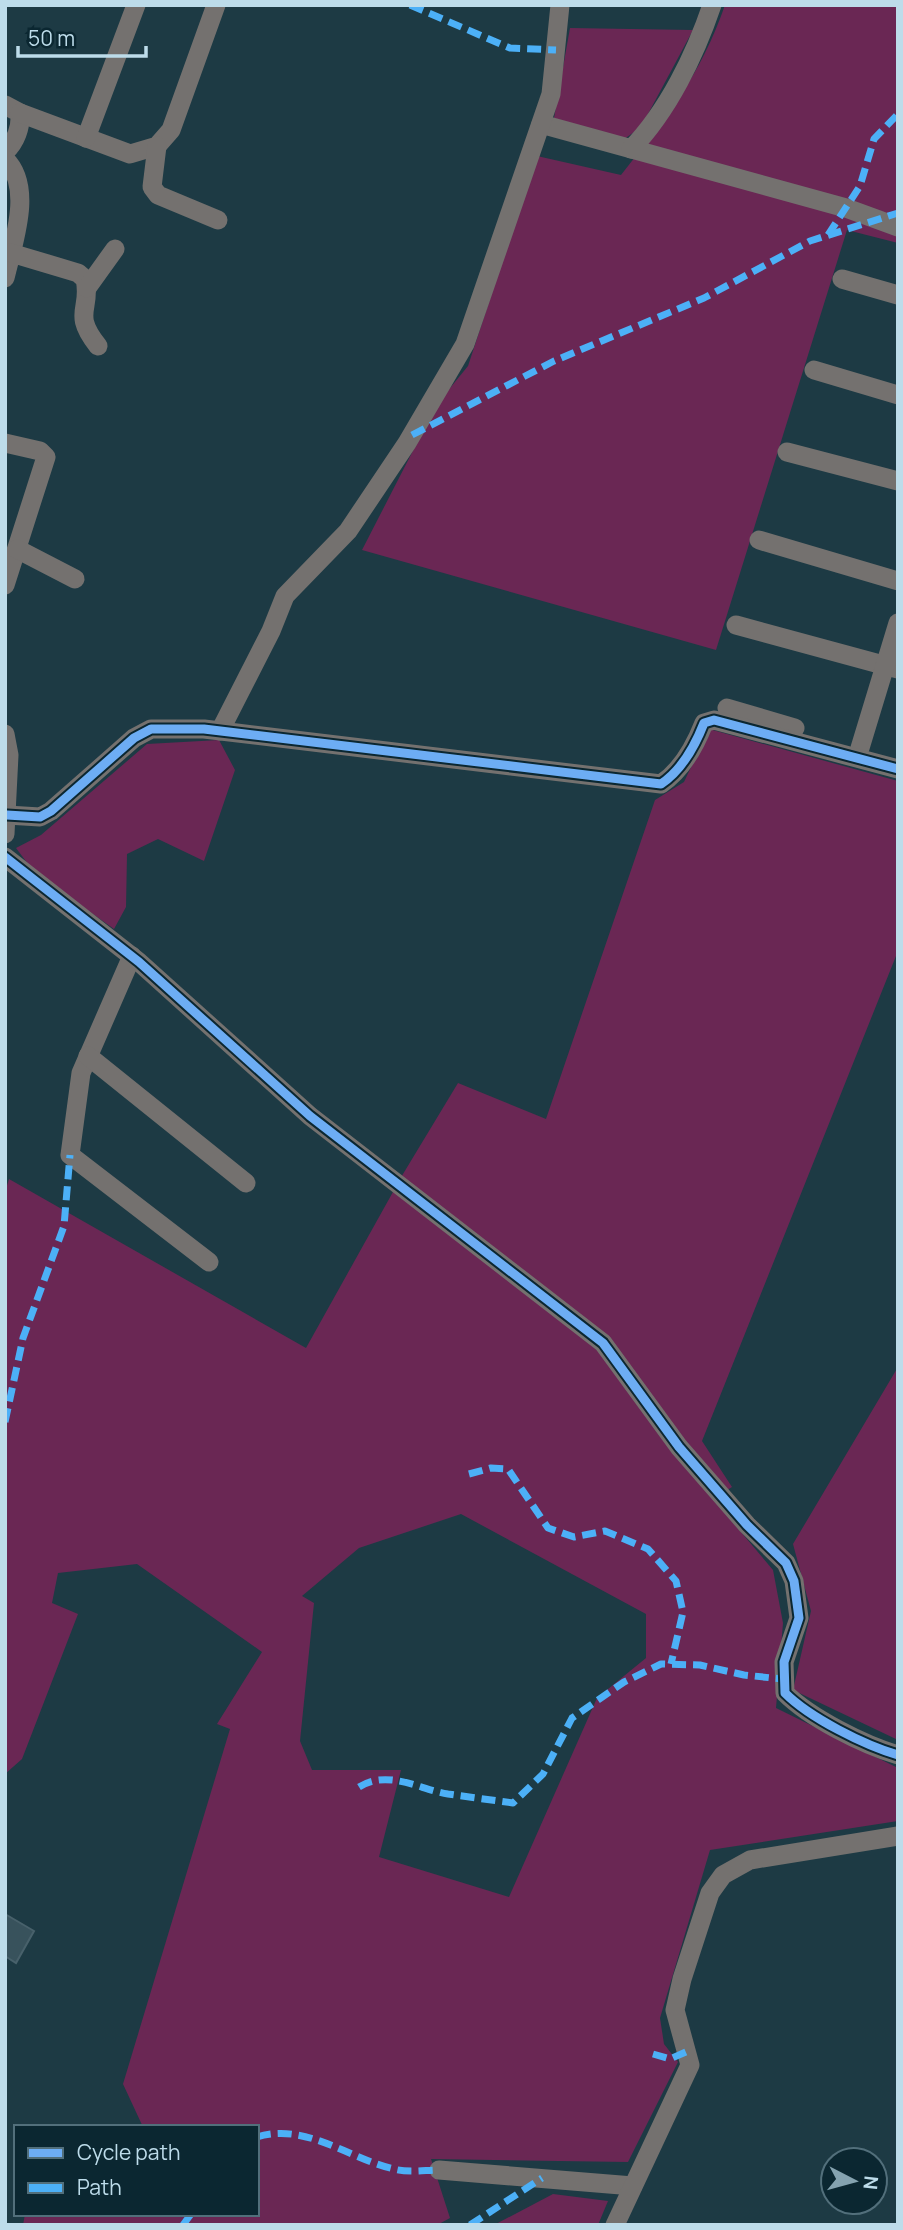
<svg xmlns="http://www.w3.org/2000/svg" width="903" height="2230" font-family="Manrope,sans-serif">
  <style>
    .green { fill: #6a2754; fill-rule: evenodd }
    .building { fill: #38525c; stroke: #48616b; stroke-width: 2 }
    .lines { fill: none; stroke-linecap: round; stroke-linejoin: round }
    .minor { stroke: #74716f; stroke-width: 19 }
    .quiet { stroke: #4cb0f7; stroke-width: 7; stroke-dasharray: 14 7; stroke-linecap: butt }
    .cycleway-casing { stroke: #0b2731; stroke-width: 13 }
    .cycleway { stroke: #6dadf4; stroke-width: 9 }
  </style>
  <rect width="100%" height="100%" fill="#1d3a44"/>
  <!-- green -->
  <g class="green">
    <path d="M 725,5 L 898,5 L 898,243 L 847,230 L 716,650 L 362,550 L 437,404 L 468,366 L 537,156 L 621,175 C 666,118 701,75 725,5 Z"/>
    <polygon points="570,28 693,30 641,127 623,140 554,118"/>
    <path d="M 709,729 L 898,781 L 898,951 L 702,1441 L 732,1487 L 713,1499 L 773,1570 L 783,1623 L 776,1708 L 898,1768 L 898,1821 L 710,1850 L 660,2018 L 664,2044 L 678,2062 L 628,2162 L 431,2159 L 450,2218 L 437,2225 L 23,2225 L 25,2214 L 257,2214 L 257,2127 L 143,2127 L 123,2084 L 230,1729 L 217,1724 L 262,1652 L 137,1564 L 58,1573 L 52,1603 L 78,1614 L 22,1759 L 5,1774 L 5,1192 L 9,1179 L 306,1348 L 403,1174 L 458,1083 L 546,1119 L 655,800 L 684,782 ZM 461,1514 L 646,1614 L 646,1658 L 597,1698 L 509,1897 L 379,1857 L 401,1770 L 312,1770 L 300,1741 L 314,1603 L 302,1596 L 359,1548 Z"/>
    <polygon points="219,740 235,770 204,861 158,839 127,854 126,907 114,929 34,872 16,848 41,835 147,744"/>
    <polygon points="898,1367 898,1740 793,1690 811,1611 793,1544"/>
    <polygon points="553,2194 608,2201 598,2225 494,2225"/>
  </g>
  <!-- building -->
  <polygon class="building" points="5,1914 34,1931 16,1963 5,1956"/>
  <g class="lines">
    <!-- minor -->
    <g class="minor">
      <path d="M 5,105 L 20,113 C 21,127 16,142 5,152"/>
      <polyline points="20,113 130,154 157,146 171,130 216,5"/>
      <polyline points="541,124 846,208 898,227"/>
      <polyline points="86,138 136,5"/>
      <polyline points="157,146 152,187 158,195 218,220"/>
      <path d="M 631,149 C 668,111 695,55 712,5"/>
      <path d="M 5,159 C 34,187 13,243 5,278"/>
      <path d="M 11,253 L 78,273 L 85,279 C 92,310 71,312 98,346"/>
      <polyline points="842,279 898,295"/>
      <polyline points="87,288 115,249"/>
      <polyline points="814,370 898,395"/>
      <polyline points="5,443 40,451 46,457 5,585"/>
      <polyline points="787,452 898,481"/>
      <polyline points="759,540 898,581"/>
      <polyline points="17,549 75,579"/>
      <polyline points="736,625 898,669"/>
      <polyline points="727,708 795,728"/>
      <polyline points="220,731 271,631 285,596 348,531 407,443 465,344 551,94 560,5"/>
      <polyline points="5,734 9,755 5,834"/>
      <polyline points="860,748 898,623"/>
      <path d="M 7,815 L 40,817 L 51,811 L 134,738 L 151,729 L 204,729 L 661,784 C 682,770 695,746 704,723 L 714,720 L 898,769"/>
      <path d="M 5,857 L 139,962 L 310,1116 L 603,1343 L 679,1447 L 747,1525 L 786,1563 L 794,1581 L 799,1618 L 784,1662 L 785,1693 C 810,1718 864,1745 898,1755"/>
      <polyline points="132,956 81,1073 70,1155 209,1262"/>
      <polyline points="88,1056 246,1183"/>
      <polyline points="439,2170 633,2186"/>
      <polyline points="615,2225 690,2065 675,2010 682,1979 710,1893 723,1875 750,1860 898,1836"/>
    </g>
    <!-- quiet -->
    <g class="quiet">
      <polyline points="410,5 510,48 556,50"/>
      <polyline points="828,235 860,186 874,139 898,114"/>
      <polyline points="412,435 554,361 704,298 810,241 898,213"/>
      <polyline points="5,1422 23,1338 64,1226 70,1155"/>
      <polyline points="469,1474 491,1468 508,1469 548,1528 574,1537 605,1531 648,1549 676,1581 683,1612 671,1664"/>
      <path d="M 359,1787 C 388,1769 418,1789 448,1794 C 469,1797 491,1800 513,1803 L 543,1774 L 572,1718 L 624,1682 L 661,1664 L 700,1665 L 744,1675 L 782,1679"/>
      <polyline points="653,2054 670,2059 688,2051"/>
      <path d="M 257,2137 C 306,2122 349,2159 394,2169 C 408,2173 425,2170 439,2170"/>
      <polyline points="183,2225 191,2214"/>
      <polyline points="470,2225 542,2178"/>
    </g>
    <defs>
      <g id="cycleway">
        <path d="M 7,815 L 40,817 L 51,811 L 134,738 L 151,729 L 204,729 L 661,784 C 682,770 695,746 704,723 L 714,720 L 898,769"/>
        <path d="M 5,857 L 139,962 L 310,1116 L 603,1343 L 679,1447 L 747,1525 L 786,1563 L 794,1581 L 799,1618 L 784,1662 L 785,1693 C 810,1718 864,1745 898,1755"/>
      </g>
    </defs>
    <!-- cycleway casing -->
    <use href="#cycleway" class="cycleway-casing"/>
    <!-- cycleway -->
    <use href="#cycleway" class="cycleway"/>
  </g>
  <!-- border -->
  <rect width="903" height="2230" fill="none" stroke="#bddcea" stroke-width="14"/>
  <!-- legend -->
  <rect x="14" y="2125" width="245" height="91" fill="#0b2731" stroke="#526f7b" stroke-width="2"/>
  <rect x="28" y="2148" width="35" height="10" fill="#6dadf4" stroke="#526f7b" stroke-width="2"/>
  <text x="77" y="2160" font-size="21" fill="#bddcea">Cycle path</text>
  <rect x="28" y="2183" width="35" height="10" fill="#4cb0f7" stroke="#526f7b" stroke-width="2"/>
  <text x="77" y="2195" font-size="21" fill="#bddcea">Path</text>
  <!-- north arrow -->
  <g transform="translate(854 2181) rotate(96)"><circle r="33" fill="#0b2731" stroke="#526f7b" stroke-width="2"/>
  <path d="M0-5L12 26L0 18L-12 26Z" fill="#85a3b0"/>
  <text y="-10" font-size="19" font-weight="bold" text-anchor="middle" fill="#bddcea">N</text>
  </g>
  <!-- scale -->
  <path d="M18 46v10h128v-10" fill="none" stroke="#bddcea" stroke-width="3.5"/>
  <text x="28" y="46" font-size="21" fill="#bddcea" stroke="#0b2731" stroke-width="5" paint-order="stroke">50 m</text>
</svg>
